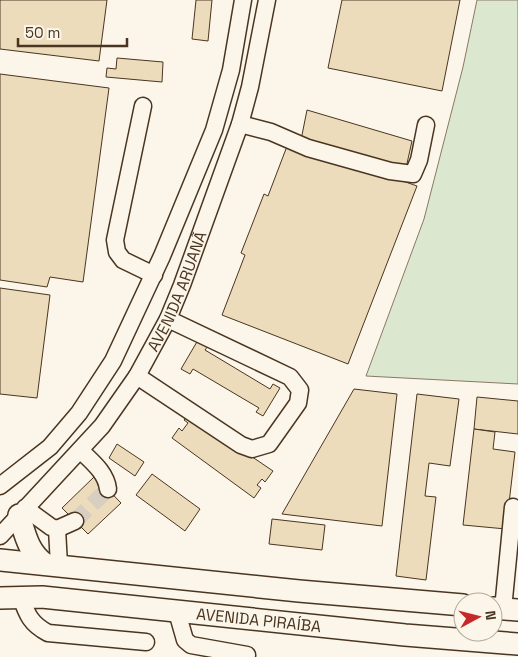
<svg xmlns="http://www.w3.org/2000/svg" width="518" height="657" font-family="'Space Grotesk',sans-serif">
  <style>
    .green { fill: #dce7d0; stroke: #887966 }
    .building { fill: #ecdcbc; stroke: #4a3520 }
    .lines { fill: none; stroke-linecap: round; stroke-linejoin: round }
    .minor-tunnel { stroke: #d8cfc1; stroke-width: 16; stroke-dasharray: 16 8; stroke-linecap: butt }
    .minor-casing { stroke: #4a3520; stroke-width: 19 }
    .major-casing { stroke: #4a3520; stroke-width: 24 }
    .minor { stroke: #fbf6e9; stroke-width: 16 }
    .major { stroke: #fbf6e9; stroke-width: 21 }
    .labels { text-anchor: middle; dominant-baseline: central; stroke-width: 4; stroke-linejoin: round; paint-order: stroke }
    .street-label { font-size: 16px; fill: #4a3520; stroke: #fbf6e9 }
  </style>
  <rect width="100%" height="100%" fill="#fbf6e9"/>
  <!-- green -->
  <polygon class="green" points="477,0 518,0 518,384 366,376 424,219 463,67"/>
  <!-- building -->
  <g class="building">
    <polygon points="0,0 107,0 99,61 0,49"/>
    <polygon points="196,0 212,0 208,41 192,39"/>
    <polygon points="342,0 460,0 442,91 328,68"/>
    <polygon points="117,58 163,62 162,82 106,77 107,68 116,69"/>
    <polygon points="0,74 109,88 83,282 50,277 47,287 0,280"/>
    <polygon points="307,110 412,141 406,168 301,140"/>
    <polygon points="289,141 417,186 348,364 222,315 245,255 241,253 264,194 268,196"/>
    <polygon points="0,288 50,295 37,398 0,394"/>
    <polygon points="198,340 208,346 205,350 270,389 273,384 280,388 263,416 256,412 259,408 193,369 190,374 181,369"/>
    <polygon points="354,389 397,394 382,526 282,514"/>
    <polygon points="417,394 459,399 450,466 429,463 425,496 436,497 426,580 396,576"/>
    <polygon points="477,397 518,401 518,434 474,429"/>
    <polygon points="189,414 273,471 265,482 262,479 257,485 261,488 254,498 172,438 179,428 182,431 188,423 184,420"/>
    <polygon points="474,429 495,432 493,449 515,452 506,529 463,525"/>
    <polygon points="117,444 144,462 135,476 109,458"/>
    <polygon points="152,474 200,509 185,531 136,495"/>
    <polygon points="95,476 121,503 88,534 62,508"/>
    <polygon points="272,519 325,525 322,550 269,544"/>
  </g>
  <g class="lines">
    <!-- minor-tunnel -->
    <polyline class="minor-tunnel" points="75,521 108,489"/>
    <defs>
      <g id="minor">
        <polyline points="143,106 115,240 117,252 123,260 154,275"/>
        <polyline points="240,124 271,132 308,148 390,171 413,174 419,160 426,125"/>
        <polyline points="137,376 241,445 252,449 269,444 298,403 300,390 290,377 168,319"/>
        <path d="M 80,450 C 91,461 106,472 108,489"/>
        <polyline points="0,486 50,447 79,413 113,361 162,256 214,130 231,70 243,0"/>
        <polyline points="25,508 51,527 57,529 75,521"/>
        <polyline points="57,529 59,565"/>
        <path id="s1" d="M 0,536 L 102,426 L 137,376 L 168,319 L 182,285 L 240,124 L 250,87 L 267,0"/>
        <path d="M 21,597 C 27,615 31,624 48,633 L 146,642"/>
        <polyline points="503,609 513,507"/>
        <polyline points="177,612 185,640 191,645 247,655"/>
      </g>
      <g id="major">
        <path d="M 19,515 C 25,534 28,552 45,564"/>
        <polyline points="0,560 299,591 463,605"/>
        <path id="s2" d="M 0,598 L 42,597 L 405,635 L 518,644"/>
        <polyline points="493,608 518,610"/>
      </g>
    </defs>
    <!-- minor casing -->
    <use href="#minor" class="minor-casing"/>
    <!-- major casing -->
    <use href="#major" class="major-casing"/>
    <!-- minor -->
    <use href="#minor" class="minor"/>
    <!-- major -->
    <use href="#major" class="major"/>
  </g>
  <g class="labels">
    <!-- street labels -->
    <g class="street-label">
      <text stroke="none"><textPath href="#s1" startOffset="305">AVENIDA ARUANÃ</textPath></text>
      <text stroke="none"><textPath href="#s2" startOffset="260">AVENIDA PIRAÍBA</textPath></text>
    </g>
  </g>
  <!-- north arrow -->
  <g transform="translate(478 617) rotate(83)"><circle r="24" fill="#fbf6e9" stroke="#b4a999"/>
  <path d="M0-4L9 19L0 12L-9 19Z" fill="#c62828"/>
  <text y="-8" font-size="14" font-weight="bold" text-anchor="middle" fill="#4a3520">N</text>
  </g>
  <!-- scale -->
  <path d="M18 38v8h109v-8" fill="none" stroke="#4a3520" stroke-width="2.5"/>
  <text x="25" y="38" font-size="15" fill="#4a3520" stroke="#fbf6e9" stroke-width="4" paint-order="stroke">50 m</text>
</svg>
